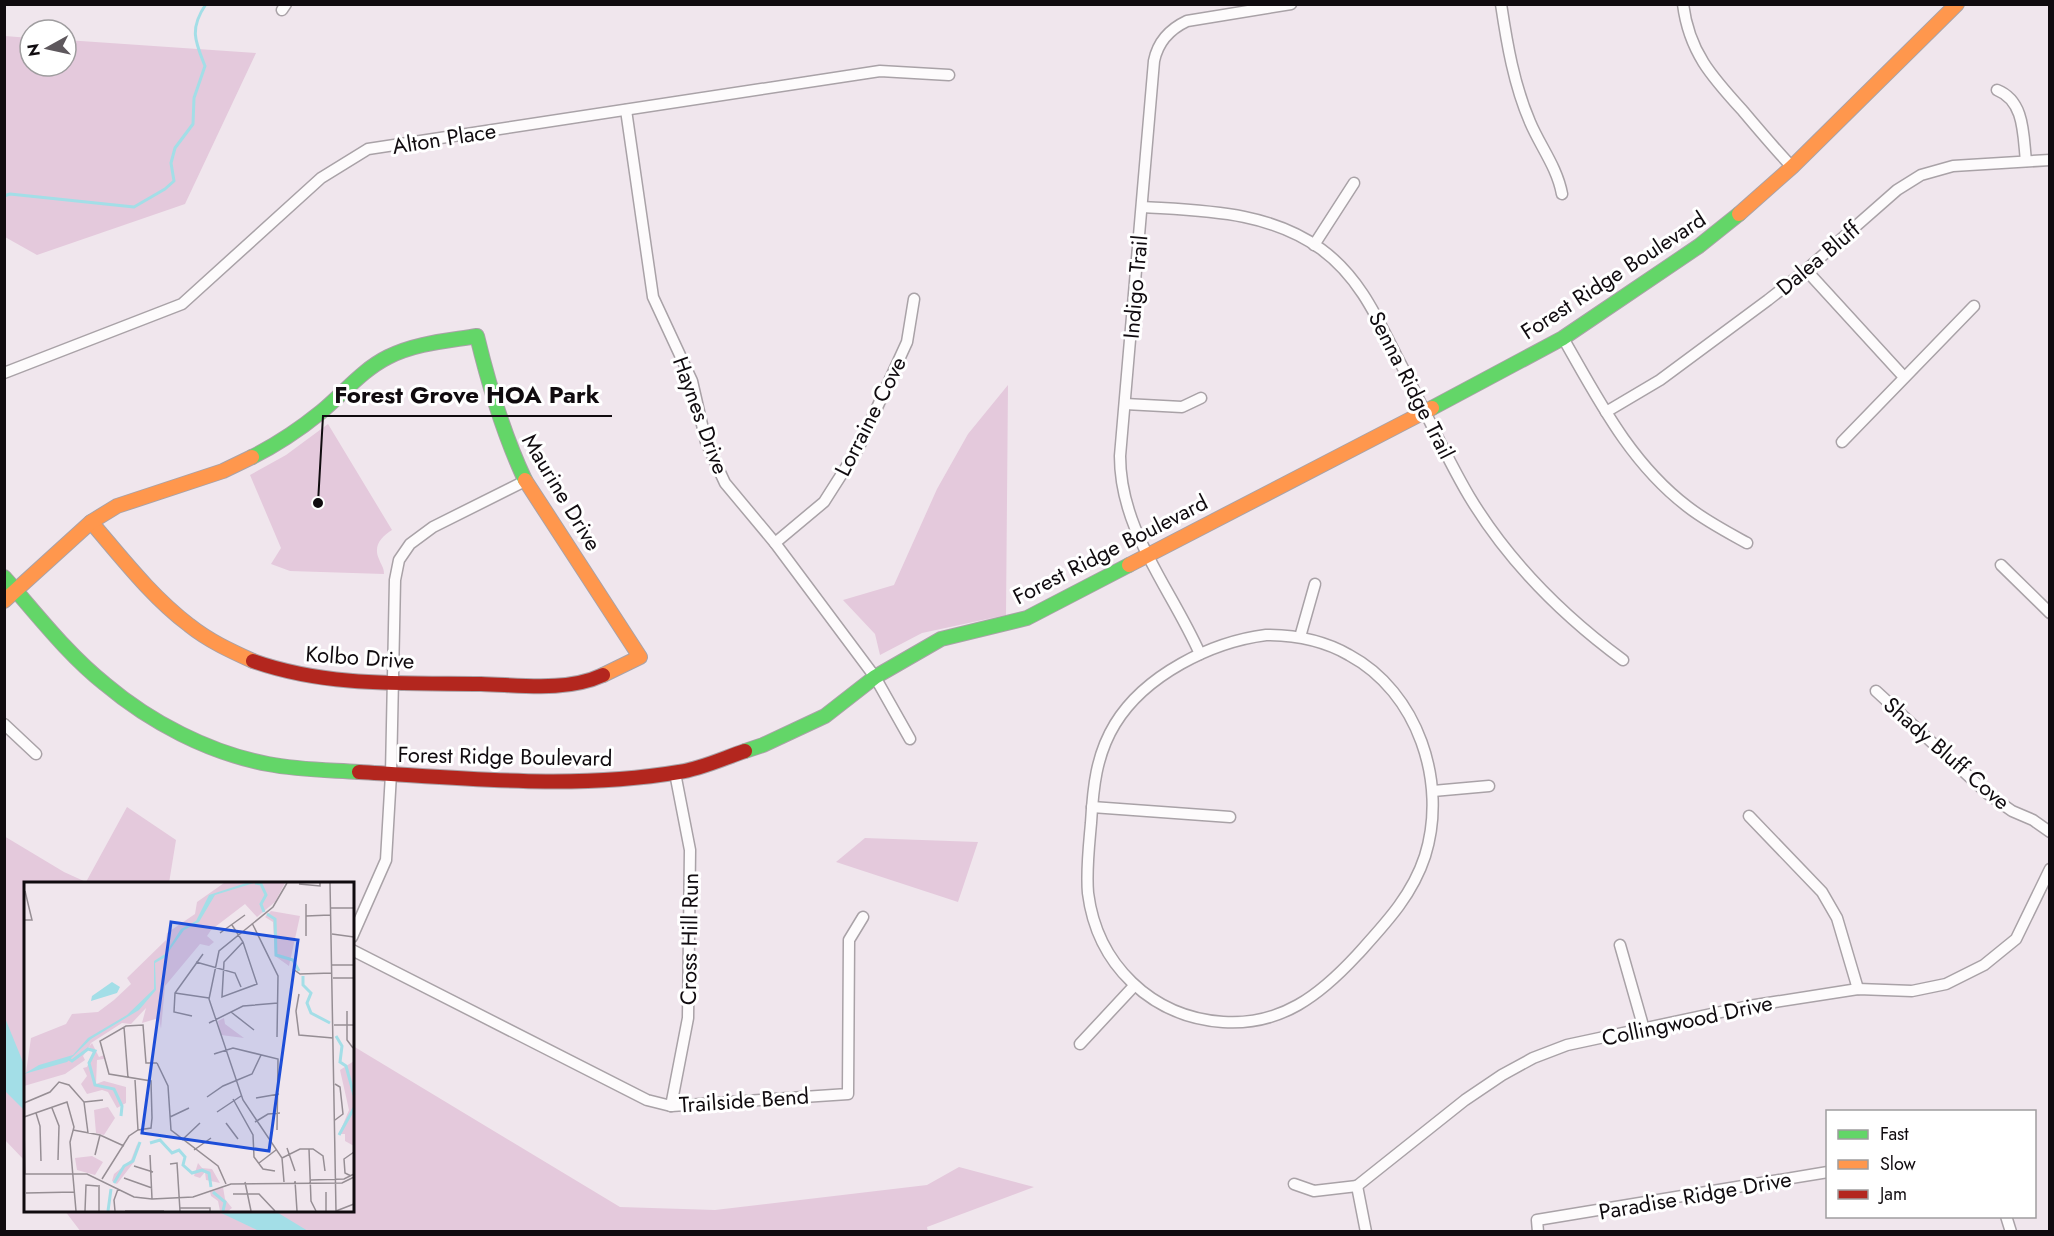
<svg xmlns="http://www.w3.org/2000/svg" width="2054" height="1236" font-family="Jost,sans-serif">
  <style>
    .green { fill: #e4c9dc }
    .water { fill: #a3dee7 }
    .lines { fill: none; stroke-linecap: round; stroke-linejoin: round }
    .stream { stroke: #a3dee7; stroke-width: 3 }
    .street-casing { stroke: #a9a2a7; stroke-width: 13 }
    .fast-casing { stroke: #a9a2a7; stroke-width: 16 }
    .slow-casing { stroke: #a9a2a7; stroke-width: 16 }
    .jam-casing { stroke: #a9a2a7; stroke-width: 16 }
    .street { stroke: #fdfbfc; stroke-width: 10 }
    .fast { stroke: #63d668; stroke-width: 14 }
    .slow { stroke: #ff974d; stroke-width: 14 }
    .jam { stroke: #b3261e; stroke-width: 14 }
    .labels { text-anchor: middle; dominant-baseline: central; stroke-width: 6; stroke-linejoin: round; paint-order: stroke }
    .street-label { font-size: 22px; fill: #100b0f; stroke: #fff }
    .inset-river { fill: none; stroke: #a3dee7; stroke-width: 3 }
    .inset-road { fill: none; stroke: #968e94; stroke-width: 1.5 }
    .view { fill: #1d4ed8; fill-opacity: 0.15; stroke: #1d4ed8; stroke-width: 3 }
    .inset-edge { fill: none; stroke: #100b0f; stroke-width: 3 }
    .leader { fill: none; stroke: #100b0f; stroke-width: 2 }
    .callout-dot { fill: #100b0f; stroke: #fff; stroke-width: 2 }
    .callout-label { font-size: 24px; text-anchor: middle; font-weight: bold; fill: #100b0f; stroke: #fff; stroke-width: 6; stroke-linejoin: round; paint-order: stroke }
  </style>
  <rect width="100%" height="100%" fill="#f0e6ed"/>
  <!-- green -->
  <g class="green">
    <polygon points="5,36 30,38 30,66 66,66 66,40 256,53 185,204 37,255 5,237"/>
    <polygon points="1008,385 1006,615 922,633 880,655 875,634 843,600 894,585 937,489 968,434"/>
    <path d="M 328,424 L 392,530 C 381,537 373,546 379,559 C 381,565 384,567 384,574 L 290,571 L 271,564 L 281,548 L 250,475 L 286,455 Z"/>
    <polygon points="127,807 176,840 169,883 26,884 25,1161 5,1140 4,836 64,872 86,882"/>
    <polygon points="865,838 978,842 958,902 836,862"/>
    <polygon points="353,1046 620,1207 715,1210 927,1185 959,1167 1034,1187 927,1227 928,1232 81,1232 65,1211 352,1210"/>
  </g>
  <!-- water -->
  <g class="water">
    <polygon points="5,1018 25,1067 25,1111 5,1091"/>
    <polygon points="217,1211 275,1211 308,1231 259,1231"/>
  </g>
  <g class="lines">
    <!-- stream -->
    <path class="stream" d="M 4,196 L 10,194 L 134,207 L 165,189 L 174,181 L 171,163 L 175,148 L 193,124 L 194,98 L 205,66 C 195,41 189,29 206,4"/>
    <defs>
      <g id="street">
        <path d="M 1501,4 C 1507,44 1514,85 1530,122 C 1540,146 1557,167 1562,194"/>
        <path d="M 1683,4 C 1689,52 1712,77 1743,111 C 1759,130 1775,149 1792,167"/>
        <polyline points="282,10 286,4"/>
        <path d="M 1997,90 C 2025,101 2023,135 2026,161"/>
        <polyline points="626,110 653,297 692,381 706,442 725,483 775,543 875,677 910,739"/>
        <path d="M 1143,207 C 1205,211 1268,211 1321,249 C 1358,276 1376,315 1396,355 C 1421,401 1442,450 1469,496 C 1508,561 1562,615 1623,660"/>
        <polyline points="1314,245 1354,183"/>
        <polyline points="1806,270 1904,377"/>
        <path d="M 1563,338 C 1598,399 1630,463 1688,507 C 1706,521 1727,532 1747,543"/>
        <polyline points="4,373 182,304 321,178 368,149 880,71 949,75"/>
        <polyline points="1125,404 1182,407 1201,398"/>
        <polyline points="1606,412 1660,380 1768,300 1806,270 1897,190 1921,175 1953,166 2050,160"/>
        <polyline points="1842,442 1974,306"/>
        <polyline points="775,543 824,502 859,447 907,342 914,299"/>
        <polyline points="2001,565 2050,613"/>
        <path d="M 1266,635 C 1295,635 1323,640 1349,655 C 1418,692 1448,783 1425,856 C 1412,896 1385,924 1357,955 C 1320,995 1281,1026 1223,1022 C 1151,1017 1097,964 1088,893 C 1086,870 1089,846 1091,823 C 1093,788 1096,755 1115,724 C 1145,675 1211,642 1266,635 Z"/>
        <polyline points="1300,637 1315,584"/>
        <path d="M 1200,654 C 1171,588 1120,531 1120,456 L 1154,61 C 1158,41 1170,29 1187,21 L 1291,4"/>
        <polyline points="1876,691 1988,794 2012,811 2033,820 2050,832"/>
        <polyline points="4,724 36,754"/>
        <polyline points="1433,791 1489,786"/>
        <polyline points="1092,807 1230,817"/>
        <polyline points="1749,816 1822,892 1837,918 1858,989"/>
        <polyline points="352,937 386,860 391,774 395,580 399,560 410,544 433,527 525,481"/>
        <polyline points="1620,945 1644,1029"/>
        <polyline points="352,950 647,1100 671,1106 848,1094 849,940 863,917"/>
        <polyline points="1080,1044 1134,986"/>
        <polyline points="671,1106 688,1018 690,850 675,773"/>
        <polyline points="1294,1184 1314,1191 1357,1186"/>
        <polyline points="1357,1186 1465,1100 1502,1075 1533,1058 1567,1045 1749,1006 1858,989 1912,991 1946,984 1984,965 2016,939 2050,869"/>
        <polyline points="1357,1186 1366,1232"/>
        <polyline points="2006,1216 2011,1232"/>
        <polyline points="1538,1232 1537,1220 1828,1172"/>
      </g>
      <g id="fast">
        <polyline points="1432,408 1563,338 1699,246 1739,214"/>
        <path d="M 252,457 C 276,445 300,429 321,412 C 344,393 362,370 388,357 C 416,343 447,341 477,336 C 489,386 503,433 525,480"/>
        <path d="M 4,577 C 36,613 67,654 105,684 C 150,722 209,753 268,764 C 298,770 329,770 359,772"/>
        <polyline points="745,751 763,745 825,716 875,677 941,639 1027,618 1129,565"/>
      </g>
      <g id="slow">
        <polyline points="1739,214 1792,167 1957,4"/>
        <polyline points="525,480 640,657 603,675"/>
        <path d="M 91,522 C 122,558 151,596 189,625 C 209,641 231,651 253,661"/>
        <polyline points="1129,565 1432,408"/>
        <polyline points="4,601 91,522 117,506 223,471 252,457"/>
      </g>
      <g id="jam">
        <path d="M 253,661 C 326,687 405,683 481,684 C 521,685 566,692 603,675"/>
        <path d="M 359,772 C 465,778 574,790 679,772 C 701,769 724,758 745,751"/>
      </g>
    </defs>
    <!-- street casing -->
    <use href="#street" class="street-casing"/>
    <!-- fast casing -->
    <use href="#fast" class="fast-casing"/>
    <!-- slow casing -->
    <use href="#slow" class="slow-casing"/>
    <!-- jam casing -->
    <use href="#jam" class="jam-casing"/>
    <!-- street -->
    <use href="#street" class="street"/>
    <!-- fast -->
    <use href="#fast" class="fast"/>
    <!-- slow -->
    <use href="#slow" class="slow"/>
    <!-- jam -->
    <use href="#jam" class="jam"/>
  </g>
  <g class="labels">
    <!-- street labels -->
    <g class="street-label">
      <text transform="translate(444 138) rotate(-9)">Alton Place</text>
      <text transform="translate(1818 258) rotate(-40)">Dalea Bluff</text>
      <text transform="translate(1613 275) rotate(-33)">Forest Ridge Boulevard</text>
      <text transform="translate(1135 287) rotate(-85)">Indigo Trail</text>
      <text transform="translate(1412 385) rotate(63)">Senna Ridge Trail</text>
      <text transform="translate(701 415) rotate(70)">Haynes Drive</text>
      <text transform="translate(870 416) rotate(-63)">Lorraine Cove</text>
      <text transform="translate(562 492) rotate(59)">Maurine Drive</text>
      <text transform="translate(1110 549) rotate(-27)">Forest Ridge Boulevard</text>
      <text transform="translate(360 657) rotate(4)">Kolbo Drive</text>
      <text transform="translate(1947 753) rotate(41)">Shady Bluff Cove</text>
      <text transform="translate(505 756) rotate(1)">Forest Ridge Boulevard</text>
      <text transform="translate(689 939) rotate(-89)">Cross Hill Run</text>
      <text transform="translate(1687 1020) rotate(-12)">Collingwood Drive</text>
      <text transform="translate(744 1100) rotate(-4)">Trailside Bend</text>
      <text transform="translate(1695 1195) rotate(-10)">Paradise Ridge Drive</text>
    </g>
  </g>
  <!-- overview -->
  <g transform="translate(24 882)">
    <rect width="330" height="330" fill="#f0e6ed"/>
    <path d="M 200,1 L 261,1 L 251,20 L 233,35 L 221,22 L 187,48 L 183,54 L 190,60 L 185,64 L 176,62 L 141,104 L 137,147 L 135,136 L 118,141 L 122,126 L 107,142 L 98,141 L 67,161 L 65,165 L 68,161 L 75,175 L 80,173 L 80,177 L 73,178 L 72,202 L 80,199 L 102,205 L 102,221 L 93,226 L 84,210 L 78,208 L 63,212 L 57,202 L 63,194 L 59,186 L 63,185 L 69,171 L 65,165 L 59,174 L 61,178 L 41,192 L 0,204 L 7,156 L 42,142 L 48,132 L 74,130 L 90,118 L 107,102 L 103,96 L 142,58 L 143,51 L 171,32 L 173,20 ZM 247,29 L 276,34 L 265,84 L 251,74 L 249,40 L 241,35 ZM 200,136 L 201,142 L 220,156 L 197,153 L 194,139 ZM 330,179 L 330,264 L 321,259 L 321,252 L 315,252 L 325,228 L 316,188 ZM 84,225 L 91,236 L 80,253 L 72,251 L 70,228 ZM 114,260 L 110,280 L 93,302 L 88,299 L 90,292 L 107,278 ZM 68,274 L 79,280 L 71,293 L 53,288 L 51,276 ZM 174,281 L 178,286 L 188,287 L 196,301 L 182,298 L 181,290 L 176,296 L 170,294 ZM 199,305 L 201,317 L 208,326 L 204,329 L 196,329 L 194,319 L 187,314 L 186,310 Z" fill="#e4c9dc"/>
    <path d="M 222,1 L 230,1 L 191,13 L 175,40 L 160,48 L 140,76 L 131,81 L 132,108 L 115,128 L 67,157 L 43,180 L 0,192 L 15,183 L 49,173 L 64,156 L 103,133 L 130,107 L 130,79 L 141,72 L 157,47 L 172,39 L 185,13 ZM 88,100 L 96,105 L 93,111 L 67,119 L 68,114 Z" fill="#a3dee7"/>
    <path class="inset-river" d="M 231,1 L 237,2 L 242,13 L 237,22 L 240,30M 243,32 L 251,37 L 252,73 L 269,78 L 275,89M 279,94 L 279,103 L 287,111 L 283,121 L 287,131 L 306,141M 312,154 L 318,164 L 316,180 L 322,184 L 330,213M 45,177 L 48,179 L 64,167 L 71,169 L 65,181 L 71,203 L 90,207 L 98,224 L 97,234M 315,253 L 330,226M 126,261 L 136,258 L 148,271 L 155,268 L 161,275 L 159,283 L 168,291 L 178,288 L 185,291 L 187,305M 90,301 L 100,284 L 109,279 L 116,260M 189,310 L 201,320 L 199,329M 84,329 L 87,307"/>
    <path class="inset-road" d="M 306,1 L 312,329M 275,2 L 296,4 L 296,1M 282,22 L 282,54M 307,26 L 330,26M 282,34 L 306,33M 0,38 L 8,38 L 1,9M 228,41 L 254,94 L 253,155M 208,43 L 219,60 L 233,102 L 198,115 L 200,80 L 219,60M 196,51 L 221,33M 308,52 L 330,55M 172,80 L 211,91 L 217,105M 308,83 L 330,83M 269,87 L 276,92 L 308,91M 309,96 L 330,96M 151,111 L 185,116M 275,112 L 272,129 L 275,153 L 309,156M 323,129 L 323,158 L 329,166M 207,130 L 230,148M 168,134 L 150,130 L 151,111 L 179,72M 185,141 L 219,124 L 254,121M 310,143 L 330,143M 100,145 L 104,196M 190,172 L 209,166 L 254,177 L 253,248M 133,181 L 144,204 L 147,248 L 194,284 L 202,302M 111,198 L 114,248M 311,202 L 316,205 L 319,232 L 311,238M 183,215 L 199,204 L 228,192 L 237,173M 232,216 L 255,212M 209,217 L 229,253 L 230,275 L 239,287 L 251,289M 60,220 L 79,218M 0,221 L 26,210 L 35,200 L 45,203 L 60,220 L 64,251M 28,226 L 35,244 L 34,278M 193,230 L 217,214M 12,231 L 16,244 L 17,279M 0,235 L 43,220 L 50,245 L 46,260 L 52,329M 146,235 L 165,226M 231,240 L 244,232 L 256,231M 202,241 L 214,257M 0,246 L 1,292M 49,248 L 76,253 L 100,264M 158,258 L 176,241M 263,266 L 271,289M 285,267 L 287,319 L 292,329M 170,268 L 187,256M 71,273 L 76,253M 126,273 L 128,317M 258,276 L 276,267 L 289,267 L 299,274 L 301,289M 235,281 L 252,268M 146,282 L 153,281 L 156,329M 110,284 L 129,290M 0,292 L 63,292 L 110,315 L 128,317 L 169,315 L 207,302 L 318,301 L 330,295M 327,294 L 321,291 L 320,277 L 330,270M 100,296 L 128,306M 78,297 L 105,254 L 114,248 L 127,246 L 128,236 L 127,199 L 85,192 L 76,159 L 102,144 L 119,143 L 122,181 L 133,181M 287,298 L 320,297 L 330,292M 271,299 L 273,329M 221,300 L 227,329M 260,300 L 258,276 L 219,218 L 185,117 L 195,69 L 249,25 L 263,1M 302,310 L 302,329M 2,311 L 51,310M 209,312 L 235,312 L 251,329M 156,326 L 186,326 L 186,329M 61,329 L 62,303 L 74,304M 75,329 L 75,303M 91,329 L 90,318 L 94,307M 101,329 L 140,329M 312,329 L 330,322"/>
    <path class="view" d="M 147,40 L 274,58 L 245,269 L 118,251 Z"/>
    <rect width="330" height="330" class="inset-edge"/>
  </g>
  <!-- callouts -->
  <path class="leader" d="M318 503L323 416H612"/>
  <circle class="callout-dot" cx="318" cy="503" r="6"/>
  <g class="callout-label">
    <text x="467" y="403">Forest Grove HOA Park</text>
  </g>
  <!-- border -->
  <rect width="2054" height="1236" fill="none" stroke="#100b0f" stroke-width="12"/>
  <!-- legend -->
  <rect x="1826" y="1110" width="210" height="108" fill="#ffffff" stroke="#9f9d9f" stroke-width="1.5"/>
  <rect x="1838" y="1130" width="30" height="9" fill="#63d668" stroke="#9f9d9f" stroke-width="1.5"/>
  <text x="1880" y="1140" font-size="18" fill="#100b0f">Fast</text>
  <rect x="1838" y="1160" width="30" height="9" fill="#ff974d" stroke="#9f9d9f" stroke-width="1.5"/>
  <text x="1880" y="1170" font-size="18" fill="#100b0f">Slow</text>
  <rect x="1838" y="1190" width="30" height="9" fill="#b3261e" stroke="#9f9d9f" stroke-width="1.5"/>
  <text x="1880" y="1200" font-size="18" fill="#100b0f">Jam</text>
  <!-- north arrow -->
  <g transform="translate(48 48) rotate(262)"><circle r="28" fill="#ffffff" stroke="#9f9d9f" stroke-width="1.5"/>
  <path d="M0-4.5L10 22L0 15L-10 22Z" fill="#5e585d"/>
  <text y="-9" font-size="16" font-weight="bold" text-anchor="middle" fill="#100b0f">N</text>
  </g>
</svg>
